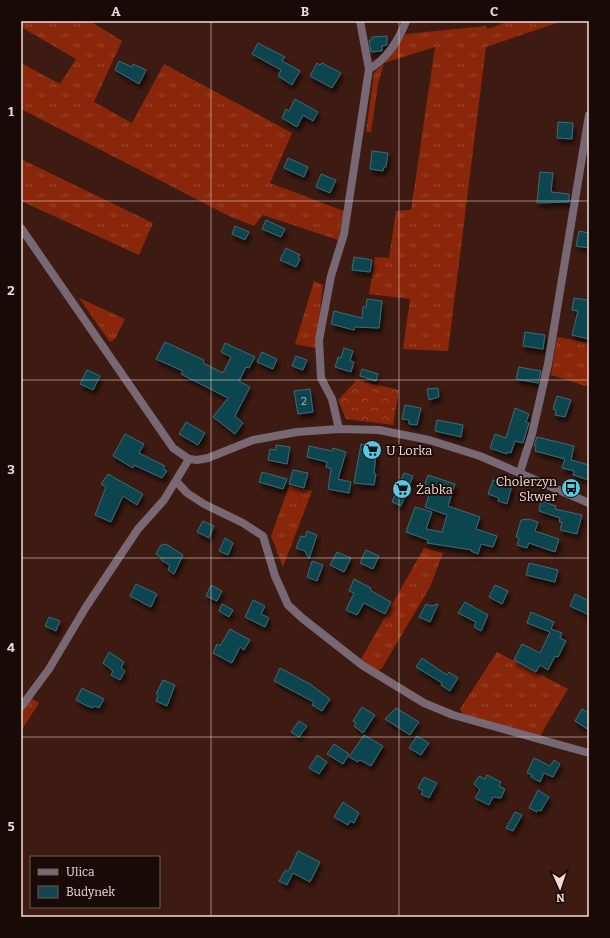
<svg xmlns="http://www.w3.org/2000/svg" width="610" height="938" font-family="Bitter,serif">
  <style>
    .grass { fill: url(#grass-tufts) }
    .park { fill: url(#park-crowns) }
    .building { fill: #11444f; stroke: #3b6b77; filter: url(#shadow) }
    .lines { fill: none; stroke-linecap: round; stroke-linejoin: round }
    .minor { stroke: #776873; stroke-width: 8 }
    .tertiary { stroke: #776873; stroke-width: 8 }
    .grid { fill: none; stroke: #f4dcd6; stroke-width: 1; stroke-opacity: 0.55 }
    .labels { text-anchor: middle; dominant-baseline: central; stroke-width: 3.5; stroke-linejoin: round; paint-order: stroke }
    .number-label { font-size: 11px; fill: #bbb6b4 }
    .poi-label { font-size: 13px; fill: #f4dcd6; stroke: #190a07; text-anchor: start }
    .neatline { fill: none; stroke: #f4dcd6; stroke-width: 1.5 }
    .grid-label { font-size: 13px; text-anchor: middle; font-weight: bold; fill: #f4dcd6 }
  </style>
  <defs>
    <pattern id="grass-tufts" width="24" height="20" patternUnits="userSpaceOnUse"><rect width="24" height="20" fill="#8a270b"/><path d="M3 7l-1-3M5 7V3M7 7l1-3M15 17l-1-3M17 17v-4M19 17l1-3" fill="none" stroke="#9b462e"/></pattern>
    <pattern id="park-crowns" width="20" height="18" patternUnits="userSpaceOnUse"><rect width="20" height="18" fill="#8a270b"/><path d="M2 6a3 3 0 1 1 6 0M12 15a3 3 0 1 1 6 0" fill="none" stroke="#9b462e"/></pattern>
    <filter id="shadow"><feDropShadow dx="2.5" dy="4.5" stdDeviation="2" flood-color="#0009"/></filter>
  </defs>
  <rect width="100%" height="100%" fill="#3d1b12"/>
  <!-- grass -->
  <g class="grass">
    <polygon points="21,21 90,21 122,41 94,102 132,123 164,64 292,133 270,183 344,211 338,240 263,215 254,226 229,216 21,109 21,63 60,84 76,59 21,27"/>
    <polygon points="509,21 563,21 486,47 448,351 403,349 410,299 369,294 375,257 389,258 396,211 411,210 435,47 384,63 378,84 371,132 366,132 374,73 384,63 406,34 486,26 488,29"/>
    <polygon points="21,159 153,223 139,255 21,201"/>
    <polygon points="314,281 323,285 316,348 295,344"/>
    <polygon points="79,298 125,319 115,339 110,342"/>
    <polygon points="557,337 589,343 589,387 551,375"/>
    <polygon points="289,486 312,491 283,567 271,536"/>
    <polygon points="424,548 443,553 430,587 382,668 378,671 361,659"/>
    <polygon points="497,652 568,689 540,736 463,714 460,709"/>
    <polygon points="31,698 39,703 21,731 21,711"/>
  </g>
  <!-- park -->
  <polygon class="park" points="357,380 399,390 393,425 346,419 338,400"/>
  <!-- building -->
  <g class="building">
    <polygon points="387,36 387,45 382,46 382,51 371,52 369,40 372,40 372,37"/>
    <polygon points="258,43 285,57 282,61 300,71 292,85 278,76 281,70 252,54"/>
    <polygon points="119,61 132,67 133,64 146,70 139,84 115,70"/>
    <polygon points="317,63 320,65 322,63 341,73 332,88 310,76"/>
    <polygon points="295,99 318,112 313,121 303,115 297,127 282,118 286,109 289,111"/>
    <polygon points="558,122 573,123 572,139 557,138"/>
    <polygon points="372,151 388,153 386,167 384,167 383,171 370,169"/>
    <polygon points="288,158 308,167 304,177 284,168"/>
    <polygon points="540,172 553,173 551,192 569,194 569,202 537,203"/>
    <polygon points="321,174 336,180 330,193 316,187"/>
    <polygon points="266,220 285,229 281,237 262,229"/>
    <polygon points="235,226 249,232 245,240 232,234"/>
    <polygon points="579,231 589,233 589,248 576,246"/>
    <polygon points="286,248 300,255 298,258 300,259 296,267 280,260"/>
    <polygon points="354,257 372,260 370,272 352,270"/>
    <polygon points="574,298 589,300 589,339 572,335 578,311 572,310"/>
    <polygon points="367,299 382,301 379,328 355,327 354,330 331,324 334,311 362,318 363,307 366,307"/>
    <polygon points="525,332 545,335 543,349 523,346"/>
    <polygon points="165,342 204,360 203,363 223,373 231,357 221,352 225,343 255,357 249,368 246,367 239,381 250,387 235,416 243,423 235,434 213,417 228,398 181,374 183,371 156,359"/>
    <polygon points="344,348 353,351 350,361 354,362 351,372 335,367 338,357 341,358"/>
    <polygon points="262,352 277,359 273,369 257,362"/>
    <polygon points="296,356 307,360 303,370 292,366"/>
    <polygon points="519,367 541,371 538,383 516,379"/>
    <polygon points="362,369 378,374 376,381 360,376"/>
    <polygon points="87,370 100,376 93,390 80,384"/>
    <polygon points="438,388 439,397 429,400 427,389"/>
    <polygon points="310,389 313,412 298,414 294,391"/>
    <polygon points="557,396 571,400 565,417 555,415 556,410 553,409"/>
    <polygon points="405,405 421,408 417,425 409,424 409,420 402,419"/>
    <polygon points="515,408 529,414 526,422 529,423 523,443 515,441 511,453 508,452 507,454 490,448 495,434 506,438"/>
    <polygon points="437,420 463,425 461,437 435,431"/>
    <polygon points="186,422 205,433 198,445 179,434"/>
    <polygon points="125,434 144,444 139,453 165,466 163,469 167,471 162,478 134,465 133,468 113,456"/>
    <polygon points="537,437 574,446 571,460 589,465 589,480 573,475 574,471 562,468 565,459 535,451 536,446 534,446"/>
    <polygon points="361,444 377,446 374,473 376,474 374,485 354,483"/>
    <polygon points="276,445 290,447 287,464 268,460 270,449 276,450"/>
    <polygon points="309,446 332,451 333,448 346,452 338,479 351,482 349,493 328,489 331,469 326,467 327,462 307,457"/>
    <polygon points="293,470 308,473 304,488 289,484"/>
    <polygon points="262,472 287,479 283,489 259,482"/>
    <polygon points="404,473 413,476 401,506 392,502"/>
    <polygon points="108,474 143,494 137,505 123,496 111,522 95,515 106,487 101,484"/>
    <polygon points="428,475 455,484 448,506 480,517 476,529 497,536 493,547 481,544 478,554 471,551 472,550 427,543 428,540 406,532 415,507 432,512 426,529 442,532 447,515 425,507 430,492 423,489"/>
    <polygon points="493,480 512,485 507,504 498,501 499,498 488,494"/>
    <polygon points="541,501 556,506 555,509 582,515 577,534 560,530 562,522 559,522 560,518 539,511"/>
    <polygon points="529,519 538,522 535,531 559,539 555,552 529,543 527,548 517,545 519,538 516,537 521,520"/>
    <polygon points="203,521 214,526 209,538 197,532"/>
    <polygon points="307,531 317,535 309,559 305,551 296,548 301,536 305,537"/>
    <polygon points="225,538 233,543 228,555 219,551"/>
    <polygon points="166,544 183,555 174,574 168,570 170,565 161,560 162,558 156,554 161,545"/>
    <polygon points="366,550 379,556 373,569 360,563"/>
    <polygon points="337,552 351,558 344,572 330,565"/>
    <polygon points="312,561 323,565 317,581 307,577"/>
    <polygon points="529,563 558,570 555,582 526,575"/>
    <polygon points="354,579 371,588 370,590 391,602 385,614 364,603 357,615 346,610 354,593 349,591"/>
    <polygon points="136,584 157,594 151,607 130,596"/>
    <polygon points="211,585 222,591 217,601 206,596"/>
    <polygon points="495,585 508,591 502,604 489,597"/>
    <polygon points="575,594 589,601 589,615 570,606"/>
    <polygon points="253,600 265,606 261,614 269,618 265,627 245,617"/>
    <polygon points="465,602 488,615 481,631 474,627 476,622 458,613"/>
    <polygon points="222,604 233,610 229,617 219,611"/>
    <polygon points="426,604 431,606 438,604 430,622 419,617"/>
    <polygon points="531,612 554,622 551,629 562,633 560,638 566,641 558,657 555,656 548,670 540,665 536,672 514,660 522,644 540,653 550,632 527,623"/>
    <polygon points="49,617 60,621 56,631 45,626"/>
    <polygon points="230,629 250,640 244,650 240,647 232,663 213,653 217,644 220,646"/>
    <polygon points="109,652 124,662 121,668 125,671 120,680 111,675 113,671 103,663"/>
    <polygon points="422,658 447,675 449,672 458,678 450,691 441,685 442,683 416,667"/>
    <polygon points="280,668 310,684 330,699 322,711 312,705 314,702 274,681"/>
    <polygon points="163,680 175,685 167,706 156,701 158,696 156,694"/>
    <polygon points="82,688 104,699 99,708 95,706 93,708 87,706 76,700"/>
    <polygon points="362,707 375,715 363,733 354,726 356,723 353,721"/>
    <polygon points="396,708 419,722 410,735 385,719"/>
    <polygon points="582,709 589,713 589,730 575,721"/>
    <polygon points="299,721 307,726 299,737 291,732"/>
    <polygon points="364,735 383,746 371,766 360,760 358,762 349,757"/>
    <polygon points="417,736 429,743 421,755 409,748"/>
    <polygon points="334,744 349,754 343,764 327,754"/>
    <polygon points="317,755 327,762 319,774 309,768"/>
    <polygon points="534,758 550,766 554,760 560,764 553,777 544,773 540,782 531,777 532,775 527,773"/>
    <polygon points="487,775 501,782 499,786 505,789 501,798 493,797 489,805 475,798 480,790 474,784 479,776 485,779"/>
    <polygon points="424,777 437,783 429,798 421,794 423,791 418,788"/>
    <polygon points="538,790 549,797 541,811 538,810 537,812 529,808"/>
    <polygon points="343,802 359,813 354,823 350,821 348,825 334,817"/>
    <polygon points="515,812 522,815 513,831 506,828"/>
    <polygon points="298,851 320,862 310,882 293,873 287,885 279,881 285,871 289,870"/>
  </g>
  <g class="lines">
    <!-- minor -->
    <g class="minor">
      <path d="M 369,69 C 386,60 399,40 406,21"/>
      <polyline points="339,429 332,399 321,378 319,340 331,276 344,234 369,69 360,21"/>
      <polyline points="520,472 532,434 548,364 589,115"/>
      <polyline points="176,481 187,493 204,504 243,523 263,536 275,576 288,605 302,618 362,665 424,703 453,715 589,753"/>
      <polyline points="21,707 49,669 86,607 138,529 164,500 189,459"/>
    </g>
    <!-- tertiary -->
    <polyline class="tertiary" points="21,228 173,448 189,459 197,460 208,458 253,440 297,432 339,429 379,430 429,440 480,456 589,503"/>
  </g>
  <!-- grid -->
  <path class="grid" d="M 211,21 L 211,917M 399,21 L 399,917M 21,201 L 589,201M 21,380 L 589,380M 21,558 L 589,558M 21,737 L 589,737"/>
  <!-- icons -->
  <defs>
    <symbol id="supermarket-disc" viewBox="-11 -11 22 22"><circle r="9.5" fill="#57c9e3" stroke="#190a07"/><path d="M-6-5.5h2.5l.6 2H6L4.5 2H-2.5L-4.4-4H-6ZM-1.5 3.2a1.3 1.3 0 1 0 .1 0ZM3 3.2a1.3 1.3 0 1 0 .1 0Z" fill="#111"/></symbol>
    <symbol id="bus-disc" viewBox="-11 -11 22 22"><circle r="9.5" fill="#57c9e3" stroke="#190a07"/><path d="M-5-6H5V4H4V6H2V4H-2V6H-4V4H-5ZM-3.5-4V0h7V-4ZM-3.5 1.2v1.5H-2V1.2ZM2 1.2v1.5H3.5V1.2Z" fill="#111"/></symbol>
  </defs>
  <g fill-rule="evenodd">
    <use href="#supermarket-disc" x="361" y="439" width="22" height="22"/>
    <use href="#bus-disc" x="560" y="477" width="22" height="22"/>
    <use href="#supermarket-disc" x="391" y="478" width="22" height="22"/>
  </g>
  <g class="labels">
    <!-- number labels -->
    <g class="number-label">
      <text x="304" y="401">2</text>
    </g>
    <!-- poi labels -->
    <g class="poi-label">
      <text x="386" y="450">U Lorka</text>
      <text x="557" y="481" text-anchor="end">Cholerzyn<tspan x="557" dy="15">Skwer</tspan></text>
      <text x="416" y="489">Żabka</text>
    </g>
  </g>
  <!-- border -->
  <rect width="610" height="938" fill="none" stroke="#190a07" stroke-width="44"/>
  <!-- legend -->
  <rect x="30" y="856" width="130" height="52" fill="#190a07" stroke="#715e5a"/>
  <rect x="38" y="869" width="20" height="6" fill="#776873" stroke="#715e5a"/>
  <text x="66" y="876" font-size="12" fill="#f4dcd6">Ulica</text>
  <rect x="38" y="886" width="20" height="12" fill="#11444f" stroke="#715e5a"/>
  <text x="66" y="896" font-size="12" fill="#f4dcd6">Budynek</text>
  <!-- north arrow -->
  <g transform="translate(560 888) rotate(177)" stroke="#190a07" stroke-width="3" paint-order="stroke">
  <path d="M0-3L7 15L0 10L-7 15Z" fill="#f4dcd6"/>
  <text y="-6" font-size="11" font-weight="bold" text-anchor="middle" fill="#f4dcd6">N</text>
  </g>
  <rect x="22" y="22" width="566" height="894" class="neatline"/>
  <g class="grid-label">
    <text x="116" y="16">A</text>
    <text x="305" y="16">B</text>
    <text x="494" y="16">C</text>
    <text x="11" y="116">1</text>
    <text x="11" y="295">2</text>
    <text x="11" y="474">3</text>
    <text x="11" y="652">4</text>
    <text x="11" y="831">5</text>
  </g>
</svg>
